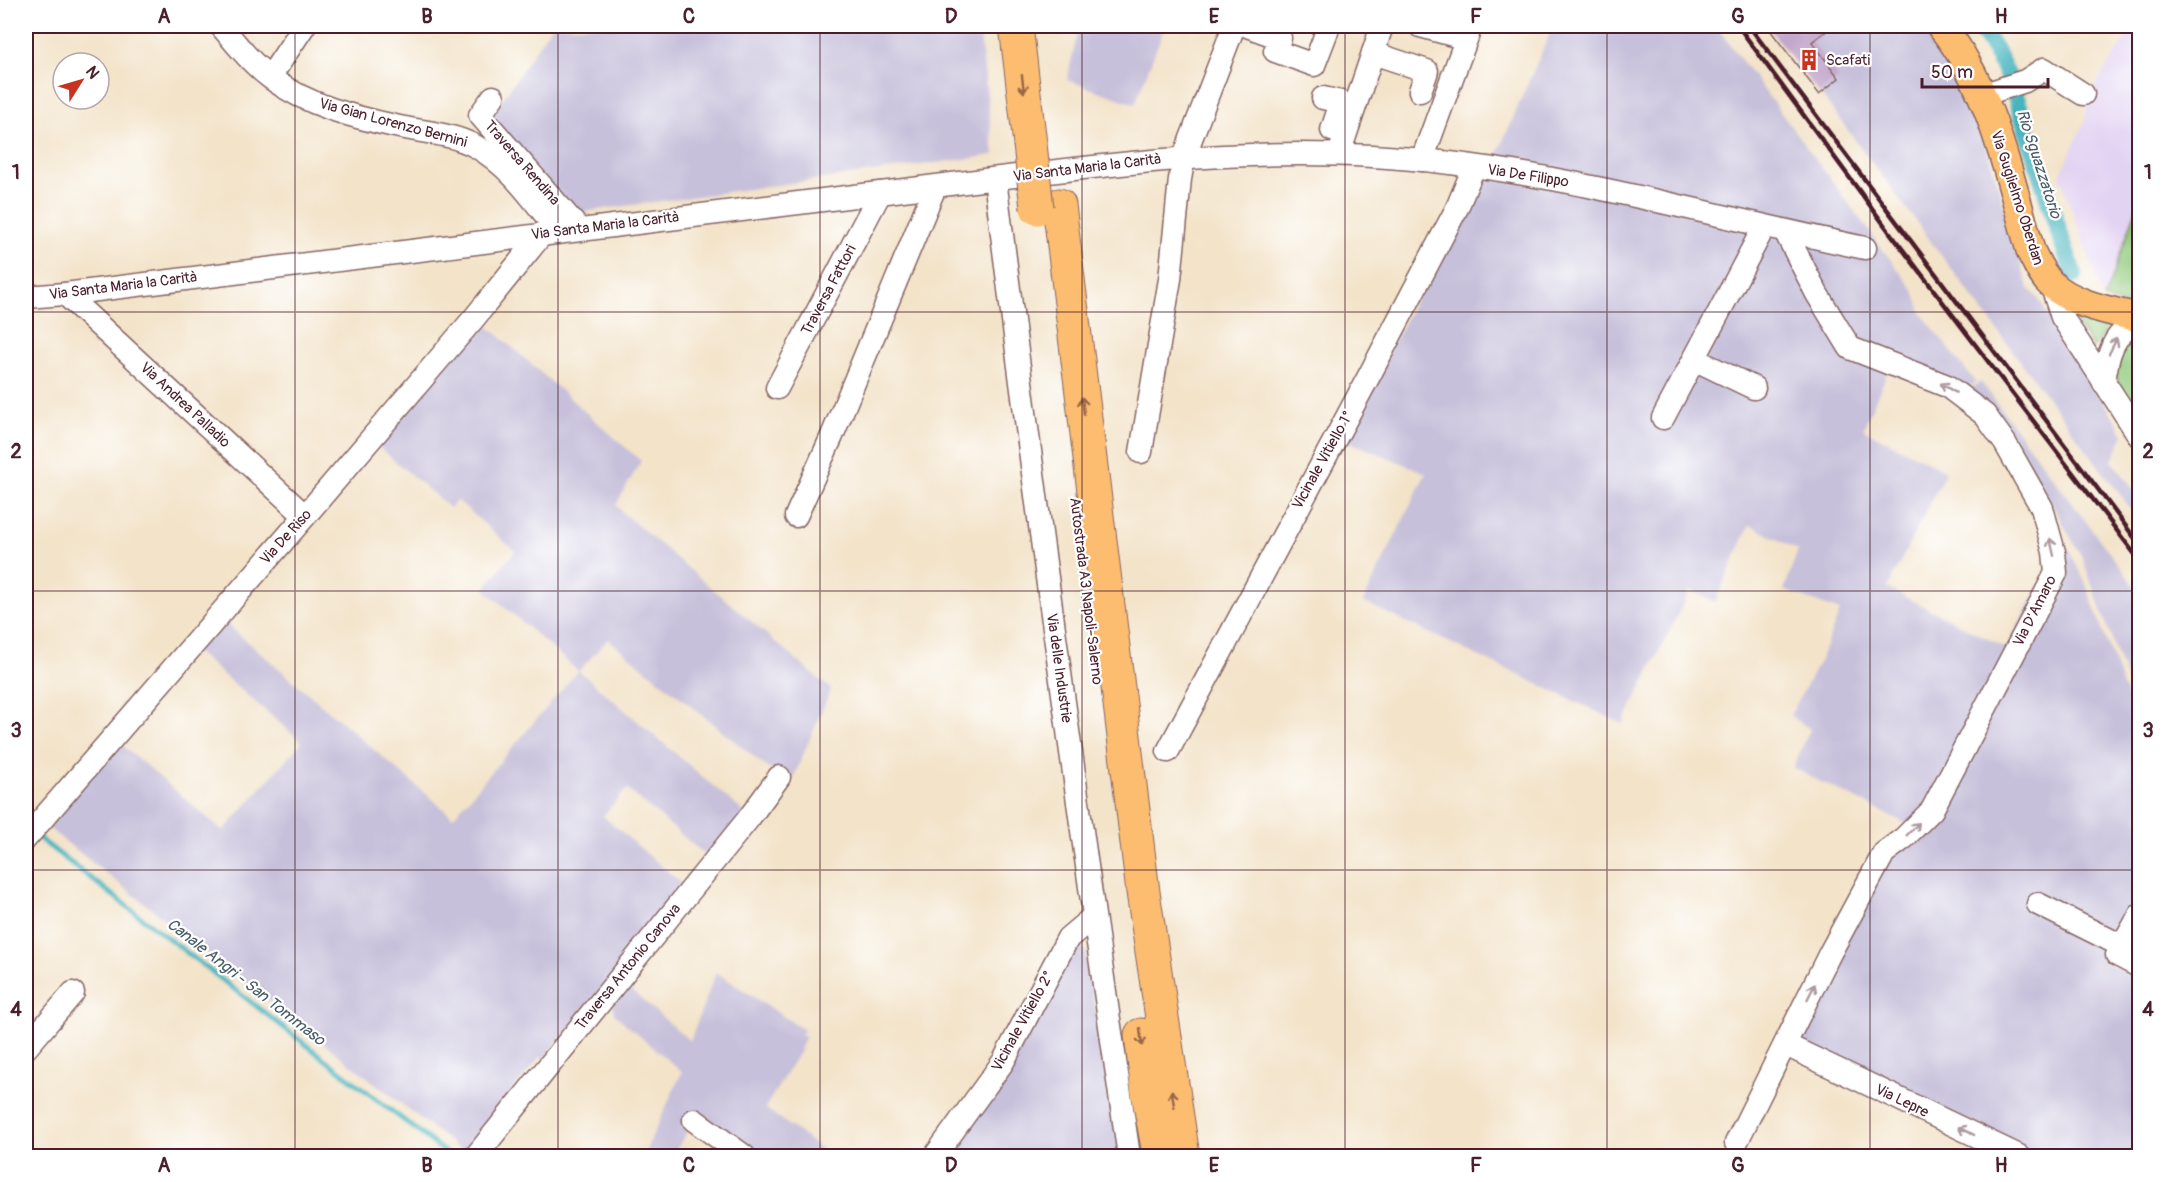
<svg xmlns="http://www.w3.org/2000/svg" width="2165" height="1182" font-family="Pangolin,sans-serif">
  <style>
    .built { fill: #e3d3f3 }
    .industrial { fill: #c6c0da }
    .green { fill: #92ca7d; stroke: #6e7454; stroke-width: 1.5 }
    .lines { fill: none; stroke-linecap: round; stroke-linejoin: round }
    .stream { stroke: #45b4bf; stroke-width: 5 }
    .canal { stroke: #45b4bf; stroke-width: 18 }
    .building { fill: #c3a6cb }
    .minor-casing { stroke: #856462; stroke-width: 25 }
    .major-casing { stroke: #856462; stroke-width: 31 }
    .highway-casing { stroke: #856462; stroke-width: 35 }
    .minor { stroke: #fff; stroke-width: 22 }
    .major { stroke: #fcbd6f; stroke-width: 28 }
    .highway { stroke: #fcbd6f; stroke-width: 33 }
    .rail { stroke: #4a1f2b; stroke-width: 4.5 }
    .highway-bridge-casing { stroke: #856462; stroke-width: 35; stroke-linecap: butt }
    .highway-bridge { stroke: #fcbd6f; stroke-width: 33 }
    .oneway { stroke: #9a664a }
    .oneway2 { stroke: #ae9aa0 }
    .grid { fill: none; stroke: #4a1f2b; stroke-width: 1.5; stroke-opacity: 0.55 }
    .labels { text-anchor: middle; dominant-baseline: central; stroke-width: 4.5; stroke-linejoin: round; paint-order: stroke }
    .poi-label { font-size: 15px; fill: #4a1f2b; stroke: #fff; text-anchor: start }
    .street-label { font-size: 15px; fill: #4a1f2b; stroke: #fff }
    .water-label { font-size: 16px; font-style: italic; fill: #485b66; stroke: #fff }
    .neatline { fill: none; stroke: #4a1f2b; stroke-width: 2 }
    .grid-label { font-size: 20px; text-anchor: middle; font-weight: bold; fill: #4a1f2b }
  </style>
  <rect width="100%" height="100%" fill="#fff"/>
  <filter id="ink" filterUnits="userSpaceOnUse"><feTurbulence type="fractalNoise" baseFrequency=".0167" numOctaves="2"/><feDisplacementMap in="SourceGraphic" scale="12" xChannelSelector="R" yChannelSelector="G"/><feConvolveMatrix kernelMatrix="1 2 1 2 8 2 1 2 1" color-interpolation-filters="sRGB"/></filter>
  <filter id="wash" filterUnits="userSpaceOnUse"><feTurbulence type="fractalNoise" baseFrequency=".008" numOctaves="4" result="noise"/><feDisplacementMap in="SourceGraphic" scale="24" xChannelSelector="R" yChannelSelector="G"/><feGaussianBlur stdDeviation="1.35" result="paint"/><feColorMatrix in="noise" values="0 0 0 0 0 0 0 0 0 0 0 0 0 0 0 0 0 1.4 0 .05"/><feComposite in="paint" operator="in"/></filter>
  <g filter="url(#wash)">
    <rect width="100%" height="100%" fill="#f3e3c9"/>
    <!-- built -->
    <polygon class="built" points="2120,26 2139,26 2139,202 2104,299 2060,176 2085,120 2088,105 2098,81 2128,35"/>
    <!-- industrial -->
    <g class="industrial">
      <polygon points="551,26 979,26 994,155 574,213 489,120"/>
      <polygon points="1079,26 1165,26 1135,104 1067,80"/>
      <polygon points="1553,26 1716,26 1914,291 1922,314 1976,383 1951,398 1888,371 1863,429 1946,471 1887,588 2006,648 2064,539 2086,584 2139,730 2139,898 2103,961 2139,978 2139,1156 2038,1156 1797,1043 1843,954 1837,952 1894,851 1919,830 1793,768 1810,729 1790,716 1821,658 1840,611 1784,590 1798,550 1750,525 1715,602 1690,590 1623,724 1363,602 1426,473 1345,440 1473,185 1495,159"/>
      <polygon points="1828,26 1925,26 1932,31 1965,86 1982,132 2028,287 2037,297 2124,434 2112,461 2139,496 2139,520 1820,93 1839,78 1812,42 1830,28"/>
      <polygon points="481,320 641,461 616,505 623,513 831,689 790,786 608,639 579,671 746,814 710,859 627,789 603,816 687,888 544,1058 541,1056 493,1114 498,1119 468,1156 43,824 116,740 223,831 302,742 195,651 222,620 453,817 578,671 484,589 515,551 457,500 450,508 376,445"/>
      <polygon points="1981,382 2139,592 2139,714 2082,557 2013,436 1968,390"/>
      <polygon points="1071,940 1085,949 1120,1156 939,1156"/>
      <polygon points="716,972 804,1030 801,1035 806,1037 799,1048 801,1049 765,1108 831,1156 752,1156 700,1111 672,1156 655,1156 646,1150 682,1072 614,1014 612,999 625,985 690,1041"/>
    </g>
    <!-- green -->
    <g class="green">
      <polygon points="2139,202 2139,308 2104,299"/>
      <polygon points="2076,315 2111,322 2093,348 2076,322"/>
      <path d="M 2123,345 L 2139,352 L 2139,392 L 2135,409 C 2114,378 2112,381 2123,345 Z"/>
    </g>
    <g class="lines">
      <!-- stream -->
      <polyline class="stream" points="36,836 450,1156"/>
      <!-- canal -->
      <path class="canal" d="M 1978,26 C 2007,61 2019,105 2032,147 C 2046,190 2058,233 2074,275"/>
    </g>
    <g id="blocks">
      <!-- building -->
      <polygon class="building" points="1767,26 1828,26 1830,28 1812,42 1839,78 1819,94"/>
    </g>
  </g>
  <g filter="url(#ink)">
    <use href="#blocks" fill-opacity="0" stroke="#856462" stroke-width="1.5"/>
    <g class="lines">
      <defs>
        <g id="minor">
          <path d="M 221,26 C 236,44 252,64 272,79 C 307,105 353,117 395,126 C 421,132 451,133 475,146 C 510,165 534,201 558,231"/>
          <polyline points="1247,26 1280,38 1275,51 1314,65 1329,26"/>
          <polyline points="1420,26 1456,36 1460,26"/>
          <polyline points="1373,53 1427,71 1420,91"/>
          <polyline points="270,77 304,26"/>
          <polyline points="1982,95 2025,81 2044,69 2083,94"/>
          <polyline points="493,97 480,115 578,228"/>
          <polyline points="1323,98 1341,102 1332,130"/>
          <polyline points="1339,154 1382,26"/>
          <polyline points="1422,160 1471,26"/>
          <path d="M 995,179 C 1036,506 1081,831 1129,1156"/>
          <polyline points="2051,284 2062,317 2140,437"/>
          <polyline points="65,294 305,516"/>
          <path d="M 26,297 L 65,294 C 331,260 597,226 863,195 C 1032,175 1201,146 1372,156 C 1539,165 1701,214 1865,248"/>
          <polyline points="1694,359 1754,388"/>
          <path d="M 2104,383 C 2107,357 2112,331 2140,322"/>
          <polyline points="777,388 880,193"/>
          <polyline points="1663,418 1764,227"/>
          <polyline points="1141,452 1170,279 1180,179 1184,157 1234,26"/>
          <polyline points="796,516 832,436 935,187"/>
          <polyline points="1168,751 1369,376 1457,208 1474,167"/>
          <polyline points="26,838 305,516 475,317 543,233"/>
          <polyline points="2038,904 2122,946"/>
          <polyline points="2140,915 2117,955 2140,967"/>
          <polyline points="1786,1045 2019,1156"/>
          <polyline points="26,1048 73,993"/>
          <polyline points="694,1120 744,1156"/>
          <polyline points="1736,1143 1830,953 1884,853 1904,838 1932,810 2056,573 2054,552 2042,508 2005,443 1985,415 1947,386 1850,348 1817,294 1785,231"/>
          <polyline points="476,1156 749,818 779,777"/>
          <polyline points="935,1156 1003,1062 1068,938 1093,917"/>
        </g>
        <path id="major" d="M 1941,26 C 1991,86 2009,177 2031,252 C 2037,263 2042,276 2051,284 C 2074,305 2111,311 2140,318"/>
        <g id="highway">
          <polyline points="1016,26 1030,144"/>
          <polyline points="1059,205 1143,892 1183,1156"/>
          <polyline points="1141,1035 1148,1093 1159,1153"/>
        </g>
      </defs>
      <!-- minor casing -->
      <use href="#minor" class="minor-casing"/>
      <!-- major casing -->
      <use href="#major" class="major-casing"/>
      <!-- highway casing -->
      <use href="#highway" class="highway-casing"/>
      <!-- minor -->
      <use href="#minor" class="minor"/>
      <!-- major -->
      <use href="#major" class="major"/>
      <!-- highway -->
      <use href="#highway" class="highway"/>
      <!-- rail -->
      <g class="rail">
        <polyline points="1738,26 1891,234 2140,561"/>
        <polyline points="1749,26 2140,545"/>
      </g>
      <defs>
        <polyline id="highway-bridge" points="1030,144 1037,208"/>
      </defs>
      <!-- highway-bridge casing -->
      <use href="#highway-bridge" class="highway-bridge-casing"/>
      <!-- highway-bridge -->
      <use href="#highway-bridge" class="highway-bridge"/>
    </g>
    <!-- one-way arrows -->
    <defs><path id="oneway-shaft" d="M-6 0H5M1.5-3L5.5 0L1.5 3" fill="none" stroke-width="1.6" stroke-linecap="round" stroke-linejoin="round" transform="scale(1.5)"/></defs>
    <g class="oneway">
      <use href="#oneway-shaft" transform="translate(1023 84) rotate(83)"/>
      <use href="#oneway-shaft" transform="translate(1083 406) rotate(-97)"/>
      <use href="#oneway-shaft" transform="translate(1141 1037) rotate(83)"/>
      <use href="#oneway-shaft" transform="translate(1173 1099) rotate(-99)"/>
    </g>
    <g class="oneway2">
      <use href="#oneway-shaft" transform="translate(2113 346) rotate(-63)"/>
      <use href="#oneway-shaft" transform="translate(1948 388) rotate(-149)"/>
      <use href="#oneway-shaft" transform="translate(2052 547) rotate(-103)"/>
      <use href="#oneway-shaft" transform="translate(1913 829) rotate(-45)"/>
      <use href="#oneway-shaft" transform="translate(1811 992) rotate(-64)"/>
      <use href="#oneway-shaft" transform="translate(1966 1131) rotate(-154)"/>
    </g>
  </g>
  <!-- grid -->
  <path class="grid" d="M 295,26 L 295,1156M 558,26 L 558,1156M 820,26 L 820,1156M 1082,26 L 1082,1156M 1345,26 L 1345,1156M 1607,26 L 1607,1156M 1870,26 L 1870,1156M 26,312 L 2140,312M 26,591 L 2140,591M 26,870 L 2140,870"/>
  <!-- icons -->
  <defs>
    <symbol id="building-bare" viewBox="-9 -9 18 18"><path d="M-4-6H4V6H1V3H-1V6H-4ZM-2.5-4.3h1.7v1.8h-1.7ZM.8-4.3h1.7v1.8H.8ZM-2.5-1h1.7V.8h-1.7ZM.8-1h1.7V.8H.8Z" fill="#c8321e" stroke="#fff" stroke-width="2.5" paint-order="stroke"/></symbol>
  </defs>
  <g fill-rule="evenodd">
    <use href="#building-bare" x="1794" y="45" width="30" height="30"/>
  </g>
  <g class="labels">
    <!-- poi labels -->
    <g class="poi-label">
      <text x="1826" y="60">Scafati</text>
    </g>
    <!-- street labels -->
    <g class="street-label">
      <text transform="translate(393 123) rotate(15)">Via Gian Lorenzo Bernini</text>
      <text transform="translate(522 163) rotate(49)">Traversa Rendina</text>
      <text transform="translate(1087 168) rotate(-7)">Via Santa Maria la Carità</text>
      <text transform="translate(1528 176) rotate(9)">Via De Filippo</text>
      <text transform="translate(2017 198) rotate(72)">Via Guglielmo Oberdan</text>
      <text transform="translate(605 226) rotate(-7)">Via Santa Maria la Carità</text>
      <text transform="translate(123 286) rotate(-7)">Via Santa Maria la Carità</text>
      <text transform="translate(829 290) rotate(-62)">Traversa Fattori</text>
      <text transform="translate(185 405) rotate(43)">Via Andrea Palladio</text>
      <text transform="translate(1323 460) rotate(-61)">Vicinale Vitiello 1°</text>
      <text transform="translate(286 537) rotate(-48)">Via De Riso</text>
      <text transform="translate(1086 591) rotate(83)">Autostrada A3 Napoli-Salerno</text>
      <text transform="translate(2035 611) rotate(-63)">Via D'Amaro</text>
      <text transform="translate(1059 668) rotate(82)">Via delle Industrie</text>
      <text transform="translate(628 967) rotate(-51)">Traversa Antonio Canova</text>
      <text transform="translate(1023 1021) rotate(-61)">Vicinale Vitiello 2°</text>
      <text transform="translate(1902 1101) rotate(26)">Via Lepre</text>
    </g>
    <!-- water labels -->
    <g class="water-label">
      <text transform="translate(2039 164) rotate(72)">Rio Sguazzatorio</text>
      <text transform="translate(246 982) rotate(38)">Canale Angri - San Tommaso</text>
    </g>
  </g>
  <!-- margin -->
  <rect width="2165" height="1182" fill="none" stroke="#fff" stroke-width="66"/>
  <!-- north arrow -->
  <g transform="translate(81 81) rotate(53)"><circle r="28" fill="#ffffff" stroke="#b7a5aa" stroke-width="1.5"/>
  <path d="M0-4.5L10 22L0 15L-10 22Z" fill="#c8321e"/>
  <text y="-9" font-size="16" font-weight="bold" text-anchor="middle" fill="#4a1f2b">N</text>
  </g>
  <!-- scale -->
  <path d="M1922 78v9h126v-9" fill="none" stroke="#4a1f2b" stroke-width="3"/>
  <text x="1931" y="78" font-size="18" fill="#4a1f2b" stroke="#ffffff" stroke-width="4.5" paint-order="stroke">50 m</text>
  <rect x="33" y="33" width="2099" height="1116" class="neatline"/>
  <g class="grid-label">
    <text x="164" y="23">A</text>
    <text x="427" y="23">B</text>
    <text x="689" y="23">C</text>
    <text x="951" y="23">D</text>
    <text x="1214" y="23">E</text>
    <text x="1476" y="23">F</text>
    <text x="1738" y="23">G</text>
    <text x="2001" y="23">H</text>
    <text x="16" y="179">1</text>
    <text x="2148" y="179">1</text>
    <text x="16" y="458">2</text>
    <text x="2148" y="458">2</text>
    <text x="16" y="737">3</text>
    <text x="2148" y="737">3</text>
    <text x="16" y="1016">4</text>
    <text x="2148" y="1016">4</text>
    <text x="164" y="1172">A</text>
    <text x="427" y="1172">B</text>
    <text x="689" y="1172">C</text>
    <text x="951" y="1172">D</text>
    <text x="1214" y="1172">E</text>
    <text x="1476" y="1172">F</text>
    <text x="1738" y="1172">G</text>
    <text x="2001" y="1172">H</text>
  </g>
</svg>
